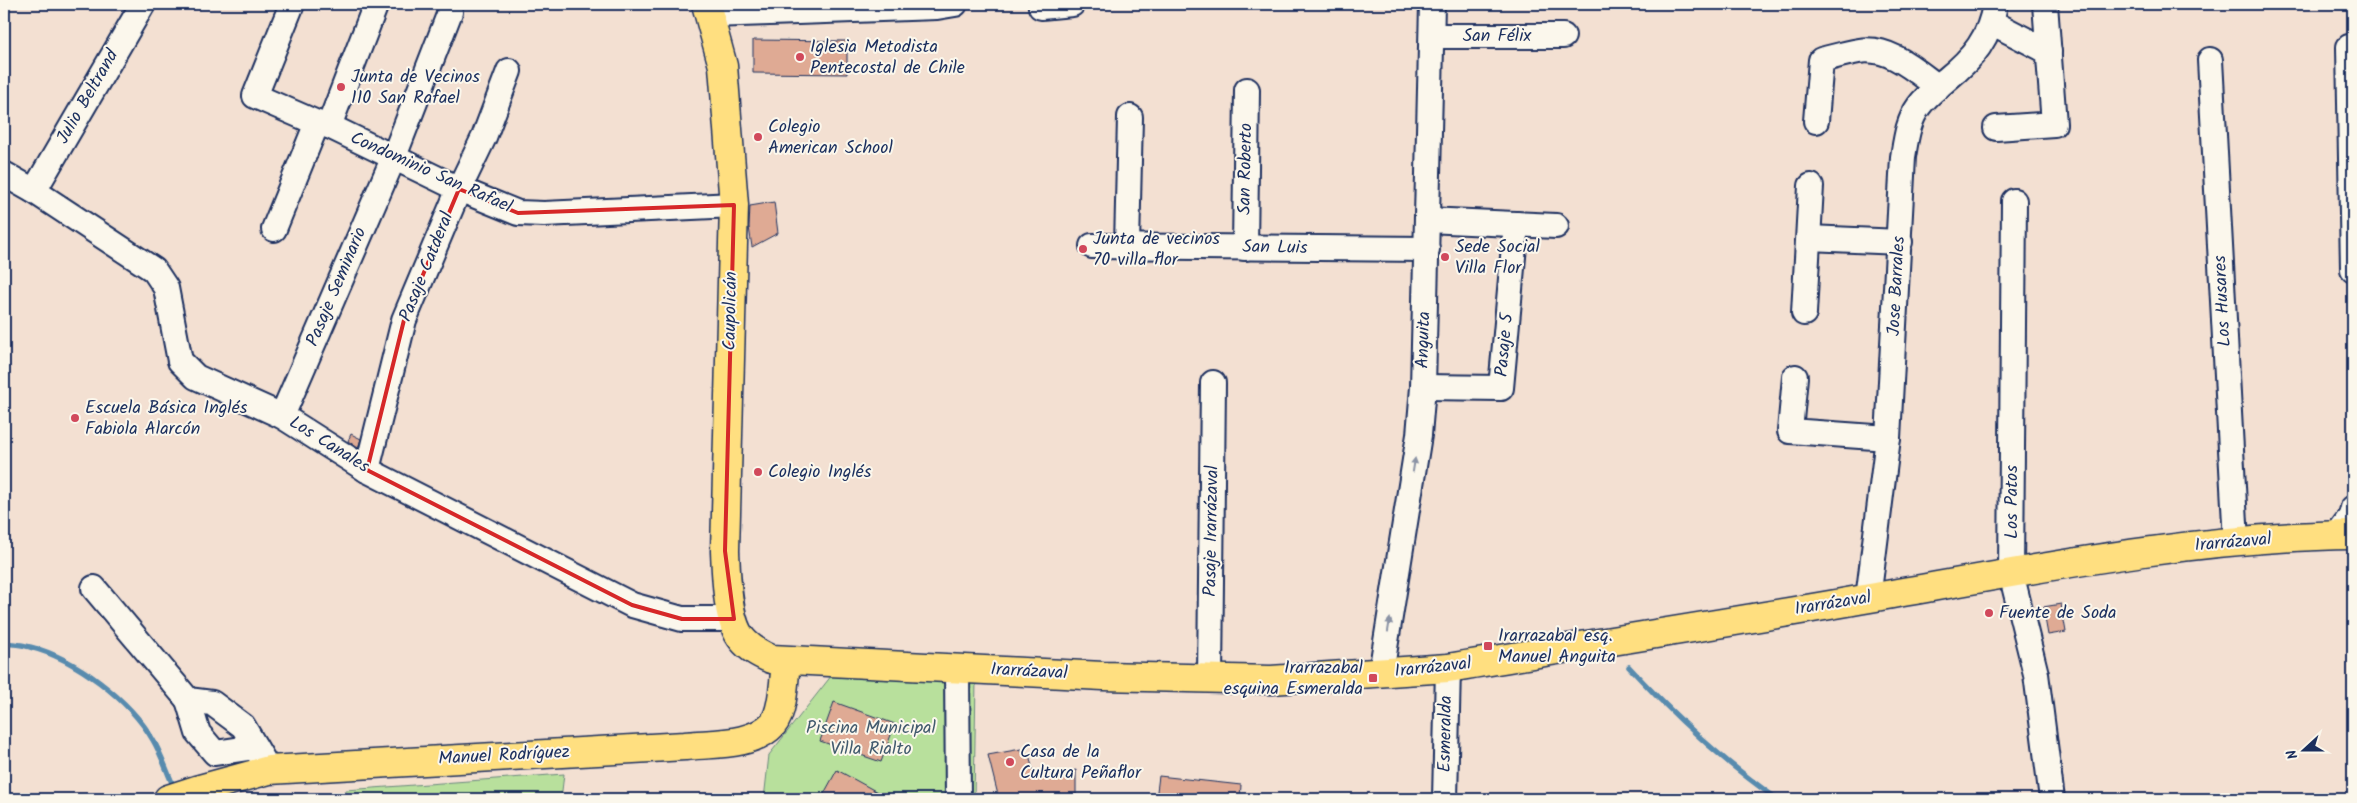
<svg xmlns="http://www.w3.org/2000/svg" width="2357" height="803" font-family="Kalam,sans-serif">
  <style>
    .green { fill: #b8e09c; stroke: #6a887d }
    .lines { fill: none; stroke-linecap: round; stroke-linejoin: round }
    .stream { stroke: #598bae; stroke-width: 5.5 }
    .building { fill: #dfaa94; stroke: #1b2f5e }
    .minor-casing { stroke: #1b2f5e; stroke-width: 28 }
    .major-casing { stroke: #1b2f5e; stroke-width: 31 }
    .minor { stroke: #fbf7ec; stroke-width: 24 }
    .major { stroke: #ffdf80; stroke-width: 28 }
    .oneway { fill: #8b93a5 }
    .marked { fill: none; stroke: #d62828; stroke-width: 4; stroke-linejoin: round }
    .poi-dot { fill: #d1495b; stroke: #fbf7ec; stroke-width: 2 }
    .labels { text-anchor: middle; dominant-baseline: central; stroke-width: 4; stroke-linejoin: round; paint-order: stroke }
    .street-label { font-size: 18px; fill: #1b2f5e; stroke: #fbf7ec }
    .poi-label { font-size: 18px; fill: #1b2f5e; stroke: #fbf7ec; text-anchor: start }
    .park-label { font-size: 18px; fill: #425b6e; stroke: #fbf7ec }
  </style>
  <rect width="100%" height="100%" fill="#f3e0d2"/>
  <filter id="ink" filterUnits="userSpaceOnUse"><feTurbulence type="fractalNoise" baseFrequency=".02" numOctaves="2"/><feDisplacementMap in="SourceGraphic" scale="10" xChannelSelector="R" yChannelSelector="G"/><feConvolveMatrix kernelMatrix="1 2 1 2 8 2 1 2 1" color-interpolation-filters="sRGB"/></filter>
  <g filter="url(#ink)">
    <!-- green -->
    <g class="green">
      <polygon points="832,675 976,680 974,799 764,799 769,755"/>
      <polygon points="564,774 561,799 345,799 346,790"/>
    </g>
    <g class="lines">
      <!-- stream -->
      <g class="stream">
        <path d="M 4,643 C 12,644 22,644 30,647 C 75,658 130,700 153,740 C 162,755 167,773 175,789"/>
        <path d="M 1629,667 C 1675,717 1721,760 1777,799"/>
      </g>
    </g>
    <!-- building -->
    <g class="building">
      <polygon points="753,40 847,41 847,74 753,73"/>
      <polygon points="774,202 778,233 752,247 749,227 750,206"/>
      <polygon points="351,434 361,439 358,448 348,441"/>
      <polygon points="2061,604 2066,632 2048,635 2043,607"/>
      <polygon points="834,702 895,724 881,762 820,741"/>
      <polygon points="1021,749 1023,755 1029,754 1035,780 1076,770 1076,799 999,799 988,755"/>
      <polygon points="837,770 890,799 821,799"/>
      <polygon points="1159,776 1241,785 1240,799 1156,799"/>
    </g>
    <g class="lines">
      <defs>
        <g id="minor">
          <polyline points="292,4 255,96 317,123 329,126 459,189 518,213 544,214 734,205"/>
          <polyline points="1041,7 1072,4"/>
          <polyline points="710,15 937,7 955,4"/>
          <polyline points="1993,23 2049,52"/>
          <polyline points="1432,36 1563,36"/>
          <polyline points="2349,47 2353,269"/>
          <polyline points="2210,60 2236,542"/>
          <path d="M 1816,121 L 1821,60 C 1833,57 1846,53 1859,51 C 1889,46 1915,70 1938,87"/>
          <polyline points="329,126 376,4"/>
          <polyline points="1996,128 2054,124 2045,4"/>
          <polyline points="4,174 34,191 154,270 166,288 180,361 196,377 282,416 367,470 632,605 682,619 734,619"/>
          <polyline points="34,191 143,4"/>
          <polyline points="2014,201 2011,573 2036,674 2052,799"/>
          <polyline points="1427,220 1556,226"/>
          <polyline points="274,229 317,123"/>
          <polyline points="1809,238 1900,242"/>
          <polyline points="1092,246 1427,249"/>
          <polyline points="1127,246 1130,117"/>
          <polyline points="1245,248 1247,90"/>
          <polyline points="1804,313 1811,186"/>
          <polyline points="1795,377 1790,431 1888,438"/>
          <polyline points="1423,387 1501,388 1516,224"/>
          <polyline points="282,416 393,159 450,12"/>
          <polyline points="367,470 404,320 459,189 484,137 509,71"/>
          <polyline points="2337,535 2351,516 2353,508"/>
          <polyline points="94,588 188,700 212,703 243,726 269,770"/>
          <path d="M 1868,599 L 1888,438 L 1903,157 C 1906,139 1908,121 1919,106 C 1926,96 1938,87 1947,79 C 1973,58 1990,38 1995,4"/>
          <polyline points="957,669 958,799"/>
          <polyline points="1381,673 1419,435 1423,387 1432,4"/>
          <polyline points="1210,679 1213,383"/>
          <polyline points="188,700 198,733 215,753 255,747"/>
          <polyline points="1445,799 1448,668"/>
        </g>
        <g id="major">
          <path d="M 706,4 L 723,66 L 734,205 L 725,551 C 726,574 727,621 742,639 C 750,649 760,654 771,659 L 1103,676 L 1271,680 L 1448,668 C 1588,644 1730,623 1870,598 C 2030,570 2190,537 2353,535"/>
          <path d="M 168,799 L 196,790 L 269,770 L 685,746 C 713,743 753,746 773,724 C 784,711 784,677 786,661"/>
        </g>
      </defs>
      <!-- minor casing -->
      <use href="#minor" class="minor-casing"/>
      <!-- major casing -->
      <use href="#major" class="major-casing"/>
      <!-- minor -->
      <use href="#minor" class="minor"/>
      <!-- major -->
      <use href="#major" class="major"/>
    </g>
    <!-- one-way arrows -->
    <defs><path id="oneway-solid" d="M-6-.8H1V-3.2L6.5 0L1 3.2V.8H-6Z" transform="scale(1.25)"/></defs>
    <g class="oneway">
      <use href="#oneway-solid" transform="translate(1414 465) rotate(-81)"/>
      <use href="#oneway-solid" transform="translate(1389 625) rotate(-81)"/>
    </g>
  </g>
  <!-- marked area -->
  <path class="marked" d="M 459,189 L 518,213 L 734,205 L 725,551 L 734,619 L 682,619 L 632,605 L 367,470 L 404,320 Z"/>
  <!-- markers -->
  <g class="poi-dot">
    <circle cx="800" cy="57" r="5"/>
    <circle cx="341" cy="87" r="5"/>
    <circle cx="758" cy="137" r="5"/>
    <circle cx="1083" cy="249" r="5"/>
    <circle cx="1445" cy="257" r="5"/>
    <circle cx="75" cy="418" r="5"/>
    <circle cx="758" cy="472" r="5"/>
    <circle cx="1989" cy="613" r="5"/>
    <rect x="1483" y="641" width="10" height="10" rx="2.5"/>
    <rect x="1368" y="673" width="10" height="10" rx="2.5"/>
    <circle cx="1010" cy="762" r="5"/>
  </g>
  <g class="labels">
    <!-- street labels -->
    <g class="street-label">
      <text x="1497" y="36">San Félix</text>
      <text transform="translate(88 97) rotate(-60)">Julio Beltrand</text>
      <text transform="translate(1246 169) rotate(-89)">San Roberto</text>
      <text transform="translate(431 173) rotate(24)">Condominio San Rafael</text>
      <text transform="translate(1275 248) rotate(1)">San Luis</text>
      <text transform="translate(427 267) rotate(-68)">Pasaje Catderal</text>
      <text transform="translate(1897 286) rotate(-87)">Jose Barrales</text>
      <text transform="translate(337 287) rotate(-67)">Pasaje Seminario</text>
      <text transform="translate(2223 301) rotate(-93)">Los Husares</text>
      <text transform="translate(731 311) rotate(-89)">Caupolicán</text>
      <text transform="translate(1424 340) rotate(-88)">Anguita</text>
      <text transform="translate(1505 345) rotate(-85)">Pasaje 5</text>
      <text transform="translate(329 445) rotate(32)">Los Canales</text>
      <text transform="translate(2012 502) rotate(-90)">Los Patos</text>
      <text transform="translate(1212 531) rotate(-89)">Pasaje Irarrázaval</text>
      <text transform="translate(2233 543) rotate(-5)">Irarrázaval</text>
      <text transform="translate(1833 604) rotate(-9)">Irarrázaval</text>
      <text transform="translate(1433 668) rotate(-6)">Irarrázaval</text>
      <text transform="translate(1029 672) rotate(3)">Irarrázaval</text>
      <text transform="translate(1446 734) rotate(-89)">Esmeralda</text>
      <text transform="translate(504 756) rotate(-3)">Manuel Rodríguez</text>
    </g>
    <!-- poi labels -->
    <g class="poi-label">
      <text x="810" y="47">Iglesia Metodista<tspan x="810" dy="21">Pentecostal de Chile</tspan></text>
      <text x="351" y="77">Junta de Vecinos<tspan x="351" dy="21">110 San Rafael</tspan></text>
      <text x="768" y="127">Colegio<tspan x="768" dy="21">American School</tspan></text>
      <text x="1093" y="239">Junta de vecinos<tspan x="1093" dy="21">70 villa flor</tspan></text>
      <text x="1455" y="247">Sede Social<tspan x="1455" dy="21">Villa Flor</tspan></text>
      <text x="85" y="408">Escuela Básica Inglés<tspan x="85" dy="21">Fabiola Alarcón</tspan></text>
      <text x="768" y="472">Colegio Inglés</text>
      <text x="1999" y="613">Fuente de Soda</text>
      <text x="1498" y="636">Irarrazabal esq.<tspan x="1498" dy="21">Manuel Anguita</tspan></text>
      <text x="1363" y="668" text-anchor="end">Irarrazabal<tspan x="1363" dy="21">esquina Esmeralda</tspan></text>
      <text x="1020" y="752">Casa de la<tspan x="1020" dy="21">Cultura Peñaflor</tspan></text>
    </g>
    <!-- park labels -->
    <g class="park-label">
      <text x="871" y="728">Piscina Municipal<tspan x="871" dy="21">Villa Rialto</tspan></text>
    </g>
  </g>
  <!-- margin -->
  <rect width="2357" height="803" fill="none" stroke="#fbf7ec" stroke-width="20"/>
  <rect x="10" y="10" width="2337" height="783" fill="none" stroke="#1b2f5e" stroke-width="2" filter="url(#ink)"/>
  <!-- north arrow -->
  <g transform="translate(2304 750) rotate(249)" stroke="#fbf7ec" stroke-width="4" paint-order="stroke">
  <path d="M0-4L9 19L0 12L-9 19Z" fill="#1b2f5e"/>
  <text y="-8" font-size="14" font-weight="bold" text-anchor="middle" fill="#1b2f5e">N</text>
  </g>
</svg>
